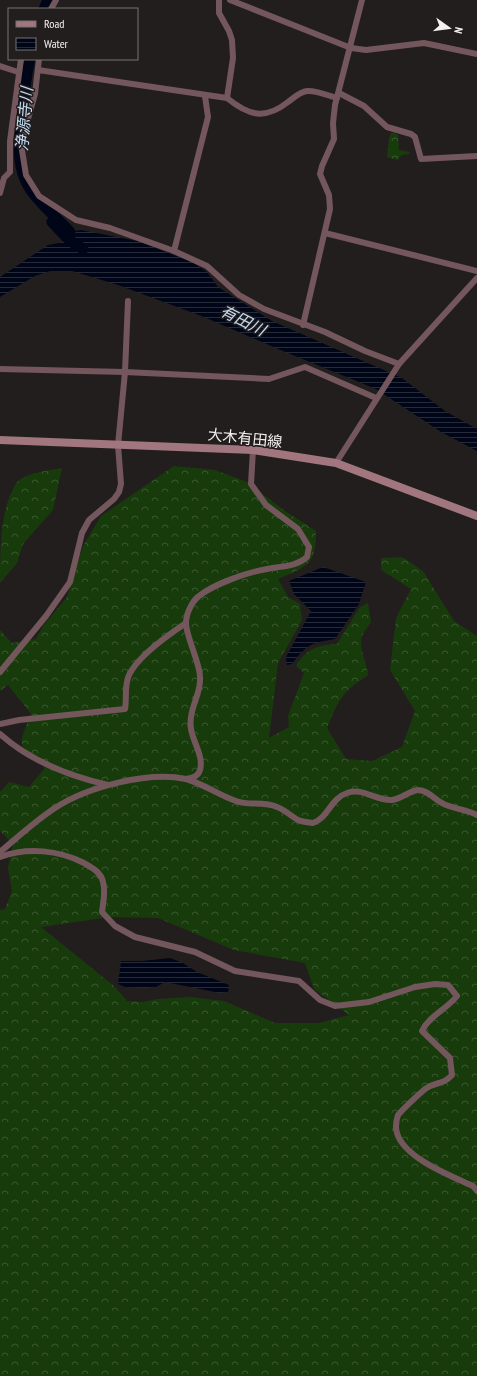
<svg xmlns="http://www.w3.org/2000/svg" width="477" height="1376" font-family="'PT Sans Narrow','Noto Sans JP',sans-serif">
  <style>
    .forest { fill: url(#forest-crowns); fill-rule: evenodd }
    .water { fill: url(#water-rules) }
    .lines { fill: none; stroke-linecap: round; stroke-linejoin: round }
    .river { stroke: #000618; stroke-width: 11 }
    .minor { stroke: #73575c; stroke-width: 6 }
    .secondary { stroke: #a2767e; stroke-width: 8 }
    .labels { text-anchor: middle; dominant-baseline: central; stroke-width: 3; stroke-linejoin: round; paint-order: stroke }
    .street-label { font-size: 15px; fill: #f4f1f0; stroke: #221e1d }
    .water-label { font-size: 16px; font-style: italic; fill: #c3dcf6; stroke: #221e1d }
  </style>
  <defs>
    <pattern id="forest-crowns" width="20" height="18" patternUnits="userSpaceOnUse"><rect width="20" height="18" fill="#183b0c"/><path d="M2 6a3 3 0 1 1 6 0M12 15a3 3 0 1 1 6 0" fill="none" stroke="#3a5830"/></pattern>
    <pattern id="water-rules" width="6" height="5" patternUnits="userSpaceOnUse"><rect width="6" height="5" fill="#000618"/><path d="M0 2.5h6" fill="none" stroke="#262b3a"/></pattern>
  </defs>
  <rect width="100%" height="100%" fill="#221e1d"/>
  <!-- forest -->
  <g class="forest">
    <polygon points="391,133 395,133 398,135 399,150 410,152 409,154 402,155 397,160 387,157 389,138"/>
    <path d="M 174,466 L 215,470 L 247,482 L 285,511 L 316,531 C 316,566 307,566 278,579 L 288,597 L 300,604 L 302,620 L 278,663 L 269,738 L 289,727 L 288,716 L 304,673 L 296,666 C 306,649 318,645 337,644 L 360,607 L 368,603 L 371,622 C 368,627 364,631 362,636 C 358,646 367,664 368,675 C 341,693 339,699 327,728 L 346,759 L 372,761 L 402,747 L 415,711 L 390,670 L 396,618 L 411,589 L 381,570 L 381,558 L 402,557 L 423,571 L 454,621 L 477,636 L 477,1376 L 0,1376 L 0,910 L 5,909 L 12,891 L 8,868 L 13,844 L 0,831 L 0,792 L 9,782 L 29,787 L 45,768 C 17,744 17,748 31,714 L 8,685 L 0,691 L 0,630 L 12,643 L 36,639 L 43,626 L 67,597 L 83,546 L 101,516 ZM 109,917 L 158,918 L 234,950 L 305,963 L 314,989 L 349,1015 L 319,1023 L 275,1023 L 224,1001 L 190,997 L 158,999 L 143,1002 L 127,1001 L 114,986 L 41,927 Z"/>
    <path d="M 62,468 L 53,510 L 23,544 L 17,563 L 0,583 C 0,551 0,507 17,482 C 27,472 49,471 62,468 Z"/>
  </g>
  <!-- water -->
  <g class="water">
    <polygon points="81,230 137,241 192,262 207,272 218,287 272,321 402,378 445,411 477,429 477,451 441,432 376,389 278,349 204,317 118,285 72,271 50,271 35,276 0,297 0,277 48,245 70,241 72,237 70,232"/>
    <path d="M 323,567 L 366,582 L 359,604 L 335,639 C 311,643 307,644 292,664 L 287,665 L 286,657 L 311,611 L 294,594 L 289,581 Z"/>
    <polygon points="170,958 183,963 197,972 229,985 228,992 220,993 165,982 156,987 143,988 125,987 118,984 121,961 142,961"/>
  </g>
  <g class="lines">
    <!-- river -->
    <g class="river">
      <polyline points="44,9 48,0"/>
      <path d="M 30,59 C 26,74 25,89 23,105 C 21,134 13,162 30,189 C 40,204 58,219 70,232 L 52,222 L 69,240 L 83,249"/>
    </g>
    <!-- minor -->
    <g class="minor">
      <polyline points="219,0 219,13 229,31 232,40 233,58 227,98"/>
      <polyline points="230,0 351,48 366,50 424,43 477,54"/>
      <polyline points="51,9 56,0"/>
      <polyline points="39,59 35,94 21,144 26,175 39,196 76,220 110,228 174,251 207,266 239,295 264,309 325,332 365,351 399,364"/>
      <polyline points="0,66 18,72"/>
      <path d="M 38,70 L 227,98 C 249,116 265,120 288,102 C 294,98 299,92 307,91 C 316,90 329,96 337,98"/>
      <polyline points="339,93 364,106 387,127 411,134 415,137 421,159 477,156"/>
      <polyline points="0,193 4,178 10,172 10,141 21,59"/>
      <polyline points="325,233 477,271"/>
      <polyline points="174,251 208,117 205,96"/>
      <polyline points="303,325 330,209 329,195 320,174 322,166 334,139 333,123 335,105 362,0"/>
      <polyline points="0,369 125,372 269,379 305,367 376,398"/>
      <polyline points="336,463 399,364 477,278"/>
      <polyline points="0,672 46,616 70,582 82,533 89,520 114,499 119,492 121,484 118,445 125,372 128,301"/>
      <path d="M 0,724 L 19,720 L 125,709 C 127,698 124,686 129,675 C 138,656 168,635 186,623"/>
      <path d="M 0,734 C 30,761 69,776 108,785"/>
      <path d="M 186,779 C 192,778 198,777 200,770 C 204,757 193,742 191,729 C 188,708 202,694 200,676 C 199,661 186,636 186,623 C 186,614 192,601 199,596 C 214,584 248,572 267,569 C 280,566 296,567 307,557 L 309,547 L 298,529 L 266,505 L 251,484 L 253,450"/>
      <path d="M 0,852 C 18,837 35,821 55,808 C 87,787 148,771 186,779 C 204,784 218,795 236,801 C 249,806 264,801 277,807 C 285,810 291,816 298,820 C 302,822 308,822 313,823 C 328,818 331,798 347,793 C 362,787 376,801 392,800 C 401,799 409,791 418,790 C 428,790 434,799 442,803 C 452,809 466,809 477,815"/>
      <path d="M 0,857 C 27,847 59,850 84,863 C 91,867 101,872 103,882 C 106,891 103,903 102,912 L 115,926 L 135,937 L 195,952 L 235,971 L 299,981 L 320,1000 L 335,1006 L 369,1002 L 415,987 L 435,984 L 448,985 L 457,996 C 447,1009 429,1016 422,1031 L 450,1058 L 452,1075 C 442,1086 436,1081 425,1089 C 417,1096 405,1107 398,1115 C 396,1121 395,1127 397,1133 C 404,1158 451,1176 473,1186 L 477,1191"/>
    </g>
    <!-- secondary -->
    <polyline class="secondary" points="0,440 253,450 336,463 477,516"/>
  </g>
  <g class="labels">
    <!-- street labels -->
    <g class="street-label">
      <text transform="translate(245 438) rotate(6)">大木有田線</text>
    </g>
    <!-- water labels -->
    <g class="water-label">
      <text transform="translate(24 119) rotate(-85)">浄源寺川</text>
      <text transform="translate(243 320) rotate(27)">有田川</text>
    </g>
  </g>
  <!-- legend -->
  <rect x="8" y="8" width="130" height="52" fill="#221e1d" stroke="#767271"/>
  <rect x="16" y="21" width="20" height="6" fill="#a2767e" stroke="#767271"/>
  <text x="44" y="28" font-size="12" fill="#f4f1f0">Road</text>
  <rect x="16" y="38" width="20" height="12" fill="url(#water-rules)" stroke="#767271"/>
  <text x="44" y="48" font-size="12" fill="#f4f1f0">Water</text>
  <!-- north arrow -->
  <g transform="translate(449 28) rotate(104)" stroke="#221e1d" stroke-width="3" paint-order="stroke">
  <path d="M0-3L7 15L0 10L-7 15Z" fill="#f4f1f0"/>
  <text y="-6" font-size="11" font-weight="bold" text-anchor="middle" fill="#f4f1f0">N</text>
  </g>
</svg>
